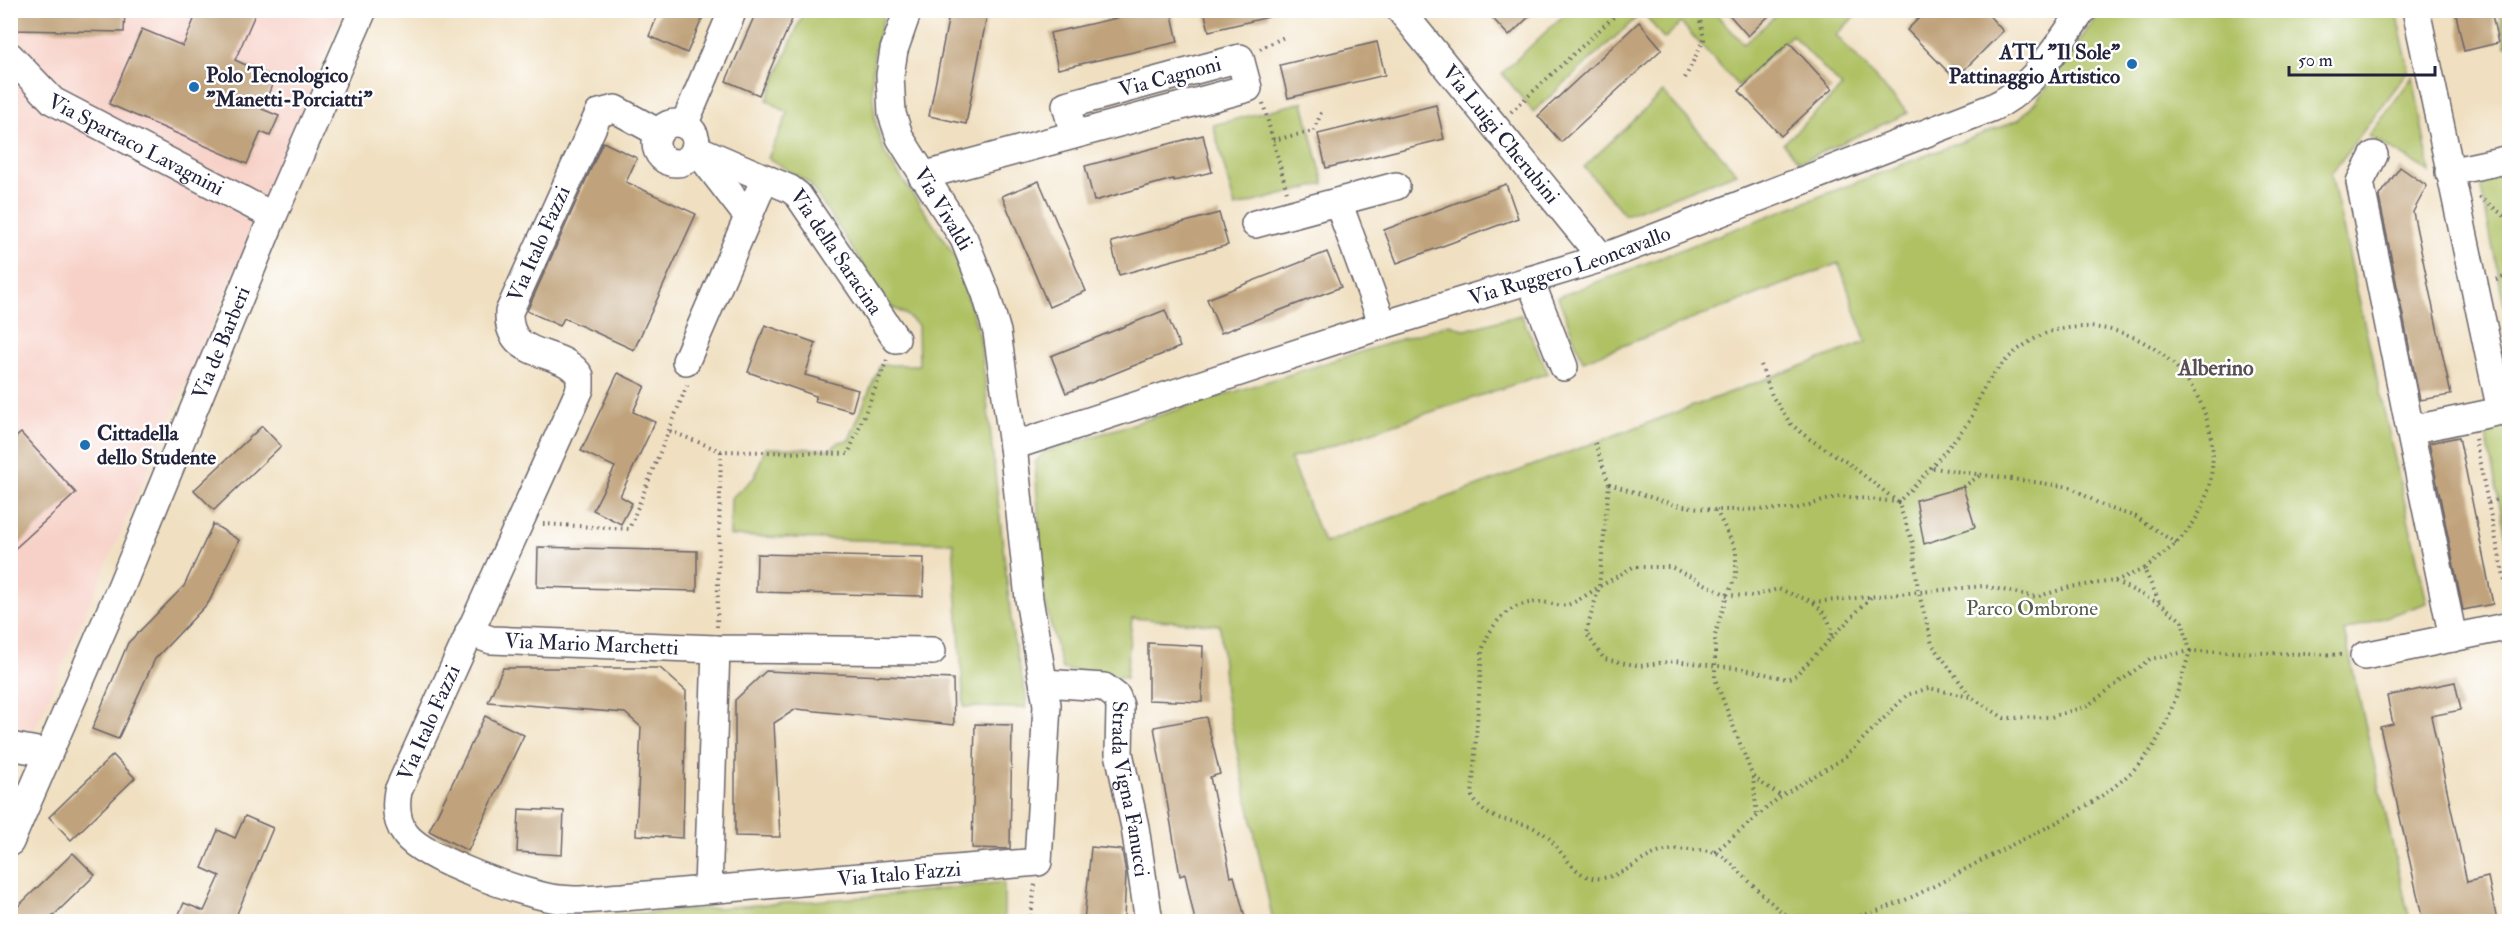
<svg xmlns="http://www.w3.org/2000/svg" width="2520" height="932" font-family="'IM FELL Double Pica',serif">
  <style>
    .built { fill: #f7d1c7 }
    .green { fill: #afc164; stroke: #687250; stroke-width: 1.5 }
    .building { fill: #c0a37c }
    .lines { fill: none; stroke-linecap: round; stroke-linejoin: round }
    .minor-casing { stroke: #6a646a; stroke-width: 30 }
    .path { stroke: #6a646a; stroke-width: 4; stroke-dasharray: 1.5 4.5; stroke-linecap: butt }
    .minor { stroke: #fff; stroke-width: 27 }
    .poi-dot { fill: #1f6fb2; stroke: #fff; stroke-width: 2 }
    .labels { text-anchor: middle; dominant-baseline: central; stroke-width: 5; stroke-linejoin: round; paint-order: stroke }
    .poi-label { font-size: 21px; font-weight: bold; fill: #22223b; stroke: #fff; text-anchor: start }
    .street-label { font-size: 21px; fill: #22223b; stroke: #fff }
    .park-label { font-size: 21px; fill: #535a49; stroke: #fff }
    .neighbourhood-label { font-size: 22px; font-weight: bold; fill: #594f52; stroke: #fff }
  </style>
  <rect width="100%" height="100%" fill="#fff"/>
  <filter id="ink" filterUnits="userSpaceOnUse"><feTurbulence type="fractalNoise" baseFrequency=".0167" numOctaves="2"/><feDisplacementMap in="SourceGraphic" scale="12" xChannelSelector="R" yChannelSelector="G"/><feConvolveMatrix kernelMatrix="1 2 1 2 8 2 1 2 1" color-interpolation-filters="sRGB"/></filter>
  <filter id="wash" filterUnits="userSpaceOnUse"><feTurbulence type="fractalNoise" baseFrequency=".008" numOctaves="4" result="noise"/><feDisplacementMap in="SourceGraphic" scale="24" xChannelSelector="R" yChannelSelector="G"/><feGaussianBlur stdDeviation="1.35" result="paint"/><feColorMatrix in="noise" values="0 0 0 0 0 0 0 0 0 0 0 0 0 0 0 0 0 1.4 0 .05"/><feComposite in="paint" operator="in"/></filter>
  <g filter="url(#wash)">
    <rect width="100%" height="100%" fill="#f0e0c1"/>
    <!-- built -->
    <polygon class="built" points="11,11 342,11 266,200 34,731 11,730"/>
    <!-- green -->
    <g class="green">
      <polygon points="1569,10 1713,11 1744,44 1781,11 1860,11 1836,35 1908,113 1800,162 1783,144 1842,87 1792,35 1738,86 1681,23 1664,39 1643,12 1533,112 1502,73"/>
      <polygon points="804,11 885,11 874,54 872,87 876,126 885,154 955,256 980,337 1013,637 1026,695 1026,708 964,707 953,543 730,536 731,498 755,477 765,448 831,449 839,442 849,440 880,365 919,365 918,325 905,314 891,307 809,183 768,158 788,113 767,100"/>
      <path d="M 2101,11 L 2396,11 L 2409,70 L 2331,174 L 2427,603 L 2344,631 L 2410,921 L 1273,921 L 1225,694 L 1220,625 L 1132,618 L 1126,678 L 1062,669 L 1044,598 L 1035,463 L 1044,452 L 1449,324 L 1465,330 L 1521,315 L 1548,373 L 1290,459 L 1324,543 L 1866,342 L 1839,263 L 1583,361 L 1558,297 L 2018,120 C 2051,89 2073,47 2101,11 Z"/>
      <polygon points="2499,11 2509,11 2509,45 2506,46"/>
      <polygon points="2413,76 2430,172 2369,136"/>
      <polygon points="1663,92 1737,173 1625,215 1584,167"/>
      <polygon points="1303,102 1324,184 1235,207 1213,125"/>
      <polygon points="2509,171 2509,329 2479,178"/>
      <polygon points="2509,425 2510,552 2509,552 2485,430"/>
      <polygon points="1004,882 1004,921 541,921 892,895"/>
    </g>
    <g id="blocks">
      <!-- building -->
      <g class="building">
        <polygon points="13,10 125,10 124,32 12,30"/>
        <polygon points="198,10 257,10 235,60 275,78 262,109 279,116 270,136 261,132 247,164 109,104 142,29 183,46"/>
        <polygon points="660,10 706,10 687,53 649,36"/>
        <polygon points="757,10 796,10 759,95 726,81"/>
        <polygon points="950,10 988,10 966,124 929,116"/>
        <polygon points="1152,10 1171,10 1178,42 1058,69 1050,33"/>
        <polygon points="1204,10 1268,10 1269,17 1209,31"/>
        <polygon points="1485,10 1536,10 1509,36"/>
        <polygon points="1725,10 1775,10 1748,36"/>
        <polygon points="1927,10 1984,10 2003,31 1955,79 1907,30"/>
        <polygon points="2455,10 2491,10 2498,43 2464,51"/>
        <polygon points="1639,22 1662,49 1561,142 1538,116"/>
        <polygon points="1377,42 1385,75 1288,98 1280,65"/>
        <polygon points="1789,42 1832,89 1781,136 1739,91"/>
        <polygon points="1436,105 1444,139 1326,168 1318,134"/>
        <polygon points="1203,135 1212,172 1174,181 1173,179 1094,201 1085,166"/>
        <polygon points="603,142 637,158 626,182 696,214 634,350 564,318 560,326 527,311"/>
        <polygon points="2400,167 2427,186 2413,212 2451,395 2420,400 2379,197"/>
        <polygon points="1039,181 1086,291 1049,307 1002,196"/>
        <polygon points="1506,184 1518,218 1397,263 1384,230"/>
        <polygon points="1219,213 1228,245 1119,275 1111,242"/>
        <polygon points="1327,252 1341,287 1221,333 1207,299"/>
        <polygon points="1165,310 1180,347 1066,393 1051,356"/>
        <polygon points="765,325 816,343 805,375 858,390 852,411 815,401 816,396 748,372"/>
        <polygon points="618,373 645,386 633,412 655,422 620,496 632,503 621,524 593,510 615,467 581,451"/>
        <polygon points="262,426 281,446 214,510 194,490"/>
        <polygon points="21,433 76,493 10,553 10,442"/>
        <polygon points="2459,437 2493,604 2463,610 2429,443"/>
        <polygon points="1963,487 1975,527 1924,544 1916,500"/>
        <polygon points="213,524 239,540 209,602 155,659 118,739 92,729 128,643 184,586"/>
        <polygon points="538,547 697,551 697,591 537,587"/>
        <polygon points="757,554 924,558 923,596 756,592"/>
        <polygon points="1148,643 1203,646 1202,702 1148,700"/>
        <polygon points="503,668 660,668 686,691 683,838 636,835 641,727 625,713 488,702"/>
        <polygon points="766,671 953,679 954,725 796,709 774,723 780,837 735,836 735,700"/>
        <polygon points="2455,682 2461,710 2431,716 2467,882 2488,877 2497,921 2423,921 2380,727 2393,724 2387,696"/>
        <polygon points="485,716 524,735 468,851 429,831"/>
        <polygon points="1206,717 1220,774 1210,777 1231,877 1234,876 1246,921 1195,921 1185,874 1180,876 1154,727"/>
        <polygon points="975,724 1012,725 1010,849 972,848"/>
        <polygon points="113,755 135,778 71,840 49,817"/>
        <polygon points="519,809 564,811 562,855 517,852"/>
        <polygon points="245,816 273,828 234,921 176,921 184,903 204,911 220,876 202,868 218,830 235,838"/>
        <polygon points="1091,847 1122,850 1126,874 1124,918 1107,921 1084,921"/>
        <polygon points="73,853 95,875 48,921 10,921 10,914"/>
      </g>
    </g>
  </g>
  <g filter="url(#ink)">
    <use href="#blocks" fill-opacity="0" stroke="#6a646a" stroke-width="1.5"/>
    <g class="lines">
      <defs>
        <g id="minor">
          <path id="s1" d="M 1400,10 L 1602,258"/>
          <polyline points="2416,10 2501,411 2410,430 2453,638"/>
          <path id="s2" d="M 10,56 L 53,101 L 273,216"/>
          <circle cx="676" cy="143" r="20"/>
          <polyline points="684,125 733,10"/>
          <path id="s3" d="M 659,133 L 615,109 L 599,113 L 509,312 C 507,363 562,346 580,376 L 580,389 L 398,791 C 395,807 396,822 406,835 C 425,860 526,895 558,899 C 579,902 602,898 623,897 L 1038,862 L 1047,705 L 1029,599 L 1013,446 L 997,332 L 986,294 L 964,239 L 900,138 L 892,114 L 890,75 L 894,50 L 908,10"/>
          <path id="s4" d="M 695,148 L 790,189 L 798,195 L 896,339"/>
          <polyline points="698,152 742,209 748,214"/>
          <polyline points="2374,155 2360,182 2410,430"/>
          <polyline points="2449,172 2510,159"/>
          <polyline points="922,176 1248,88 1240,58 1066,105 1074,135"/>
          <polyline points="1338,202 1383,325"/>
          <polyline points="1255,224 1396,186"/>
          <polyline points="1530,280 1564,367"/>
          <polyline points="686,361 765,178"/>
          <path id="s5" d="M 1013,446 L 1383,325 L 1602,258 L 1991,108 C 2033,90 2057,45 2083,10"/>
          <path id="s6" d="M 469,632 L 491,640 L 716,649 L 932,651"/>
          <polyline points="2364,656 2510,626"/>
          <path id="s7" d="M 1044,683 L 1104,687 L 1117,697 L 1120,706 L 1119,753 L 1135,827 L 1149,922"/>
          <polyline points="10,746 48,753"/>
          <path id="s8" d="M 10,842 L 121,587 L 273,216 L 363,10"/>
          <polyline points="708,889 716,649"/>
        </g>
      </defs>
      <!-- minor casing -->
      <use href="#minor" class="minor-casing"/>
      <!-- path -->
      <g class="path">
        <polyline points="1260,49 1284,37"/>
        <polyline points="1685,78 1704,39 1698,10"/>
        <polyline points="1263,103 1287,192"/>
        <polyline points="1511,112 1621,10"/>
        <polyline points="1273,140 1314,131 1322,110"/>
        <polyline points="2479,197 2510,220"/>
        <polyline points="2496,280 2510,275"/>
        <path d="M 1761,365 L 1772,396 L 1791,424 L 1808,438 L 1848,463 L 1898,502 C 1923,478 1945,452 1967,424 C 1973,416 1976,405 1980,395 C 1994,369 2014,349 2040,336 C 2054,328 2074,327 2089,327 C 2181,331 2242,432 2198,515 C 2185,539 2165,553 2144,569 L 2160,603"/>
        <polyline points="670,431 721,451 848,454 887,360"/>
        <polyline points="2475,439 2488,503 2510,495"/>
        <path d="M 1595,443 L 1609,484 L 1599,587 C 1589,593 1576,603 1566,605 C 1557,607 1547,601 1538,602 C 1508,603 1490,624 1482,651 L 1472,796 C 1489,828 1517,814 1544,834 C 1562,848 1575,883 1603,878 C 1638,872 1645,845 1691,850 C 1698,850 1707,850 1714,852 C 1734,858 1775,917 1797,919 C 1822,922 1850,920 1874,912 C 1915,899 1953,875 1992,855 C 2043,828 2101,806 2141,762 C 2168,733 2178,689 2190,651 L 2344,655"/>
        <polyline points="1933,468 2070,487 2103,506 2136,517 2177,544"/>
        <polyline points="1609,484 1675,505 1716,510 1795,509 1840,496 1898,502 1913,543 1918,590 1932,644 1971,697 2004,718 2051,717 2087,706 2150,659 2190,651 2182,621 2161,604 2114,581 2070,587 2036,597 1984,586 1814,602 1778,589 1753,596 1727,595 1671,567 1633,567 1599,587 1586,633 1604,659 1640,666 1674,661 1744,669 1787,679 1796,675 1873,595"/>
        <polyline points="1963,487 1979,476"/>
        <polyline points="2488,503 2510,605"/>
        <polyline points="1716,510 1736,550 1736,577 1727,595 1715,635 1715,679 1753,777 1757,816"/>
        <polyline points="543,524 629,529 688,383"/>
        <polyline points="2115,581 2144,569"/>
        <path d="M 1814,603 C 1826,614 1833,624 1831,640"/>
        <polyline points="717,627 721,451"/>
        <polyline points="1753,777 1781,796"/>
        <polyline points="1715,852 1781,796 1844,758 1907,695 1929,688 1970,697"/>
        <polyline points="1030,922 1035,884"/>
      </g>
      <!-- minor -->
      <use href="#minor" class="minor"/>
    </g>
  </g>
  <!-- markers -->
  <g class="poi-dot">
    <circle cx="2132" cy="64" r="6"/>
    <circle cx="194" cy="87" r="6"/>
    <circle cx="85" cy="445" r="6"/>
  </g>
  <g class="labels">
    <!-- poi labels -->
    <g class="poi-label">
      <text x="2120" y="52" text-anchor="end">ATL "Il Sole"<tspan x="2120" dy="24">Pattinaggio Artistico</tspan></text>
      <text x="206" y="75">Polo Tecnologico<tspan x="206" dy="24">"Manetti-Porciatti"</tspan></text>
      <text x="97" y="433">Cittadella<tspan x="97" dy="24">dello Studente</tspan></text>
    </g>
    <!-- street labels -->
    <g class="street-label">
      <text transform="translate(1170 77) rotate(-15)">Via Cagnoni</text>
      <text stroke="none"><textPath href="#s1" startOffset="160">Via Luigi Cherubini</textPath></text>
      <text stroke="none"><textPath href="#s2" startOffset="156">Via Spartaco Lavagnini</textPath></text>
      <text transform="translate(943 209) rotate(59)">Via Vivaldi</text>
      <text transform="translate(539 244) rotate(-66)">Via Italo Fazzi</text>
      <text stroke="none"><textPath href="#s4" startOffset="182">Via della Saracina</textPath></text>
      <text stroke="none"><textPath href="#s5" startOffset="585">Via Ruggero Leoncavallo</textPath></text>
      <text stroke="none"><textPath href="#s8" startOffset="542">Via de Barberi</textPath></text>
      <text stroke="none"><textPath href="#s6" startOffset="124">Via Mario Marchetti</textPath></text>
      <text transform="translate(429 723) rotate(-66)">Via Italo Fazzi</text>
      <text stroke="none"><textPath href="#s7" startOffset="170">Strada Vigna Fanucci</textPath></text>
      <text stroke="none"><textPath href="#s3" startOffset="1398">Via Italo Fazzi</textPath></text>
    </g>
    <!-- park labels -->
    <g class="park-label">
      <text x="2032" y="608">Parco Ombrone</text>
    </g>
    <!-- neighbourhood labels -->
    <g class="neighbourhood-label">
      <text x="2216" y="368">Alberino</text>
    </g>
  </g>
  <!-- margin -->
  <rect width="2520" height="932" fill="none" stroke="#fff" stroke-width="36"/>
  <!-- scale -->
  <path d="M2289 66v9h146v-9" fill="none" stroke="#22223b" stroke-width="3"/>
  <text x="2298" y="66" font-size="18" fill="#22223b" stroke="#ffffff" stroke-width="4.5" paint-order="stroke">50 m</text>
</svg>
